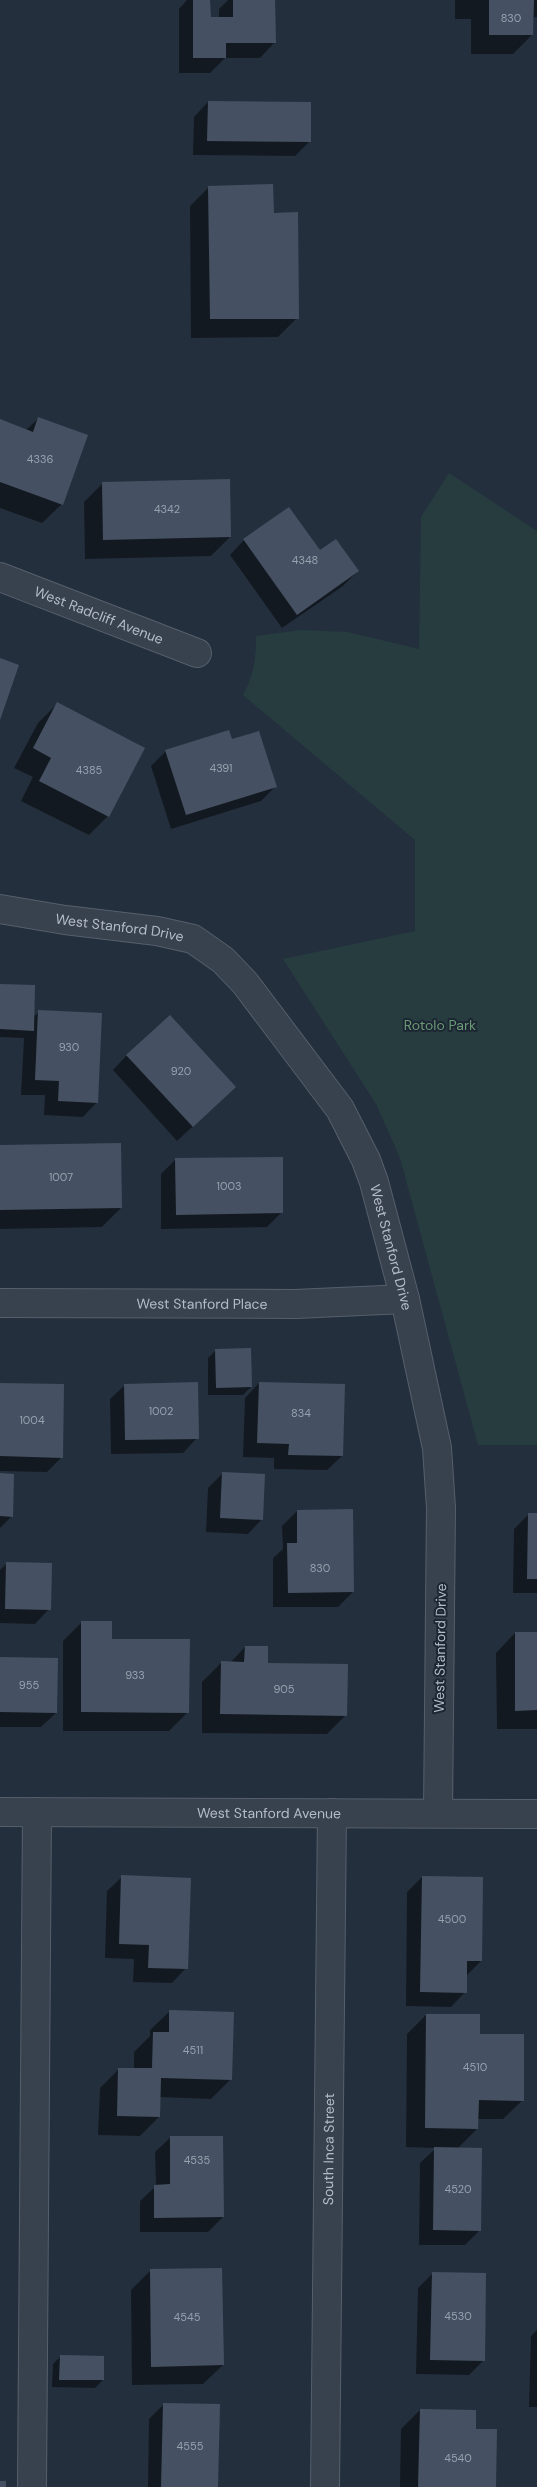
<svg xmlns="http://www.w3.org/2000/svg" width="537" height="2487" font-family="'DM Sans',sans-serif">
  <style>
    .green { fill: #263c3f }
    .shadow { fill: #0007 }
    .building { fill: #455162 }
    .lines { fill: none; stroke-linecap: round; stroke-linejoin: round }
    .minor-casing { stroke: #565f6c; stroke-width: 30 }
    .minor { stroke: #38414e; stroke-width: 28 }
    .labels { text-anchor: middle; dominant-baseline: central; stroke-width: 4; stroke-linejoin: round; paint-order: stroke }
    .number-label { font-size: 11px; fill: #98a1af }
    .street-label { font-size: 14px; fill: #b4bcc9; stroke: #1d2633 }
    .park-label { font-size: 14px; fill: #6b9a76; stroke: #1d2633 }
  </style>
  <rect width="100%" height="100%" fill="#242f3e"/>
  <!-- green -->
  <path class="green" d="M 449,473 L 537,531 L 537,1445 L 478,1445 L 400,1158 L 376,1104 L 283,959 L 415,931 L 415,840 L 243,695 C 254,675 256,658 256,636 L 301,630 L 348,632 L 419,649 L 421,517 Z"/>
  <!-- shadow -->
  <g class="shadow">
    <polygon points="187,0 209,0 210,18 219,18 219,9 228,0 274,0 274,43 260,58 225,58 210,73 179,73 179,9"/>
    <polygon points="455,0 537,0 537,17 532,18 532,35 513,54 471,54 471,19 455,19"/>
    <polygon points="208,102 309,142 295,156 193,155 194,117"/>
    <polygon points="209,187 273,214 297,318 278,337 191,338 190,206"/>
    <polygon points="38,419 62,504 42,523 0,508 0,421 26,430"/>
    <polygon points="103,483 230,537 211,556 85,559 84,502"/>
    <polygon points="244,540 319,551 358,571 343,586 282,628 230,555"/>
    <polygon points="57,704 108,816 89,835 21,801 33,777 14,768 38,723"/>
    <polygon points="166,751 276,786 261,801 171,829 151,766"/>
    <polygon points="0,985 33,1017 39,1012 97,1102 83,1117 44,1115 45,1095 21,1095 24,1038 0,1037"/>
    <polygon points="127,1055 220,1101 177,1141 113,1070"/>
    <polygon points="0,1147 121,1208 102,1227 0,1229"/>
    <polygon points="175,1160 282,1212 267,1227 161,1229 161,1174"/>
    <polygon points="216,1350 251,1387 243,1395 208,1395 208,1358"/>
    <polygon points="259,1383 342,1456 327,1470 274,1469 274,1458 243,1457 245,1398"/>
    <polygon points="0,1384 62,1457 47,1472 0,1471"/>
    <polygon points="125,1385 197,1438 183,1453 111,1454 110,1399"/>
    <polygon points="222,1474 262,1519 248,1534 206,1532 208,1488"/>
    <polygon points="0,1475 12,1516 0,1528"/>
    <polygon points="297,1511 353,1592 338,1607 273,1607 273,1558 283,1549 282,1526"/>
    <polygon points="529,1514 537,1514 537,1593 513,1593 514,1529"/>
    <polygon points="7,1563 49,1609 35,1624 0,1623 0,1570"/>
    <polygon points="82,1622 111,1640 188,1712 169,1731 63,1731 63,1641"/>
    <polygon points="515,1633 537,1633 537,1729 497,1729 496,1653"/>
    <polygon points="245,1647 267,1664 346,1715 327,1734 202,1733 202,1682 221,1663 230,1663"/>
    <polygon points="0,1659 56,1713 41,1727 0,1727"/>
    <polygon points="122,1877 186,1968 172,1983 133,1982 134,1959 105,1958 107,1891"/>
    <polygon points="422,1877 481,1961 466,1976 465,1992 451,2007 406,2006 407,1892"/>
    <polygon points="170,2011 231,2079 211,2099 159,2097 159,2117 140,2136 98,2135 100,2088 119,2069 134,2069 134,2052 150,2036 150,2030"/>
    <polygon points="426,2015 479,2036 523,2100 503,2119 477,2119 477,2129 457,2149 480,2230 465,2245 419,2245 420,2163 436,2148 406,2147 407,2034"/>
    <polygon points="170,2138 223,2217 208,2232 140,2232 140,2201 156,2186 155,2152"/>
    <polygon points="150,2271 223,2365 203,2384 132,2385 131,2290"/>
    <polygon points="433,2273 484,2360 469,2375 416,2374 418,2288"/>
    <polygon points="537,2330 537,2407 529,2407 531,2336"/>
    <polygon points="61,2356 103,2380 95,2388 52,2387 53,2364"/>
    <polygon points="164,2404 216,2487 148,2487 149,2419"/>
    <polygon points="420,2410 474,2430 495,2487 400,2487 401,2429"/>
  </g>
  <!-- building -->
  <g class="building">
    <polygon points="193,0 210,0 211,17 233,17 233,0 275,0 276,43 226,43 226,58 193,58"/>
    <polygon points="489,0 534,0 533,35 489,35"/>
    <polygon points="208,101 311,102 311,142 207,141"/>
    <polygon points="273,184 274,213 298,212 299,319 210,319 208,186"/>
    <polygon points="38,417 88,435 63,505 0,482 0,419 33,432"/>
    <polygon points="230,479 231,537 103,540 102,482"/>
    <polygon points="289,507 320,550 336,539 359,571 297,615 243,539"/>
    <polygon points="0,658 19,665 0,720"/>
    <polygon points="57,702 145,748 109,817 39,781 51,758 33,748"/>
    <polygon points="229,730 232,739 259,731 277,787 186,815 165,750"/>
    <polygon points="0,984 35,985 34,1031 0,1029"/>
    <polygon points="38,1010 102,1013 98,1103 58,1101 59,1081 35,1080"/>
    <polygon points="170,1015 236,1087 193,1127 126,1055"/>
    <polygon points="121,1143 122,1208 0,1210 0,1145"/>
    <polygon points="283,1157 283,1213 176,1215 175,1158"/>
    <polygon points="251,1348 252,1387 216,1388 215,1349"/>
    <polygon points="198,1382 199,1439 125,1440 124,1384"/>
    <polygon points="259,1382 345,1384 343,1456 288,1455 289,1444 257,1443"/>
    <polygon points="0,1383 64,1384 63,1458 0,1456"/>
    <polygon points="222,1472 265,1474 263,1520 220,1518"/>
    <polygon points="0,1473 14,1474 13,1517 0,1516"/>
    <polygon points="353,1509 354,1592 288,1593 287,1543 297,1543 297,1510"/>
    <polygon points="528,1513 537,1513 537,1579 527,1579"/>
    <polygon points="6,1562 52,1563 51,1610 5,1609"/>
    <polygon points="81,1621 112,1621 112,1639 190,1639 189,1713 81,1712"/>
    <polygon points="515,1632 537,1632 537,1710 515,1711"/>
    <polygon points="245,1646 268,1646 268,1663 348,1664 347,1716 220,1714 221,1661 244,1662"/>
    <polygon points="0,1657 58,1658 57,1713 0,1712"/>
    <polygon points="121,1875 191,1878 188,1969 148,1968 149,1945 119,1944"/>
    <polygon points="422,1876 483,1877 482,1961 467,1961 467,1993 420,1992"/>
    <polygon points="169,2010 234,2012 232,2080 161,2078 160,2117 117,2116 118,2068 152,2068 153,2032 169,2032"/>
    <polygon points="426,2014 480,2014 480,2034 524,2034 524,2101 479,2100 478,2129 425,2128"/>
    <polygon points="170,2136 223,2136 224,2217 154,2218 154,2185 170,2184"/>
    <polygon points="434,2147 482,2148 481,2231 433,2230"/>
    <polygon points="222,2268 224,2365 151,2367 150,2269"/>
    <polygon points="432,2272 486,2273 485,2361 430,2360"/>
    <polygon points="60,2355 104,2356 104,2380 59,2380"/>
    <polygon points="163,2403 220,2404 218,2487 161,2487"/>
    <polygon points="420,2409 476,2410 476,2429 497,2429 496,2487 418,2487"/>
    <rect x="0" y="2481" width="6" height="6"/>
  </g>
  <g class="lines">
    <defs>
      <g id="minor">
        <path id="s1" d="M 0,577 L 197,653"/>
        <path id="s2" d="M 0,909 L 65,920 L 157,931 L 193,939 L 223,960 L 245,983 L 340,1109 L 366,1160 L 374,1182 L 405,1299 L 437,1448 L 441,1508 L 438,1813"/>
        <path id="s3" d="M 0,1303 L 295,1304 L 405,1299"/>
        <path id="s4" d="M 0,1812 L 537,1814"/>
        <polyline points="32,2487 37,1812"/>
        <path id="s5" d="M 325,2487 L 332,1813"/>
      </g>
    </defs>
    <!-- minor casing -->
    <use href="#minor" class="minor-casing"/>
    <!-- minor -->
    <use href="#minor" class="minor"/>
  </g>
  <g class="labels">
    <!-- number labels -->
    <g class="number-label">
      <text x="511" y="18">830</text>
      <text x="40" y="459">4336</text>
      <text x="167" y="509">4342</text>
      <text x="305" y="560">4348</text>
      <text x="221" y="768">4391</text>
      <text x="89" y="770">4385</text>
      <text x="69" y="1047">930</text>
      <text x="181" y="1071">920</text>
      <text x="61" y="1177">1007</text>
      <text x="229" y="1186">1003</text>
      <text x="161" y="1411">1002</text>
      <text x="301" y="1413">834</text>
      <text x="32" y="1420">1004</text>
      <text x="320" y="1568">830</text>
      <text x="135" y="1675">933</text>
      <text x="29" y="1685">955</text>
      <text x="284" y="1689">905</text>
      <text x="452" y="1919">4500</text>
      <text x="193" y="2050">4511</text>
      <text x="475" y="2067">4510</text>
      <text x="197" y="2160">4535</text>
      <text x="458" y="2189">4520</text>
      <text x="458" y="2316">4530</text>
      <text x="187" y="2317">4545</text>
      <text x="190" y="2446">4555</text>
      <text x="458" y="2458">4540</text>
    </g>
    <!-- street labels -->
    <g class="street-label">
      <text stroke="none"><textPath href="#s1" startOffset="106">West Radcliff Avenue</textPath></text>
      <text stroke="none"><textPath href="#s2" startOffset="121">West Stanford Drive</textPath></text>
      <text stroke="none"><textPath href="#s2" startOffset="570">West Stanford Drive</textPath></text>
      <text stroke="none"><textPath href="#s3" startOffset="202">West Stanford Place</textPath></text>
      <text transform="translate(440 1648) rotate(-89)">West Stanford Drive</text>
      <text stroke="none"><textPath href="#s4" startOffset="269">West Stanford Avenue</textPath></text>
      <text stroke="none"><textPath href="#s5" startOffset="338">South Inca Street</textPath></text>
    </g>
    <!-- park labels -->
    <g class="park-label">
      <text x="440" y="1025">Rotolo Park</text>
    </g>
  </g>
</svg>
